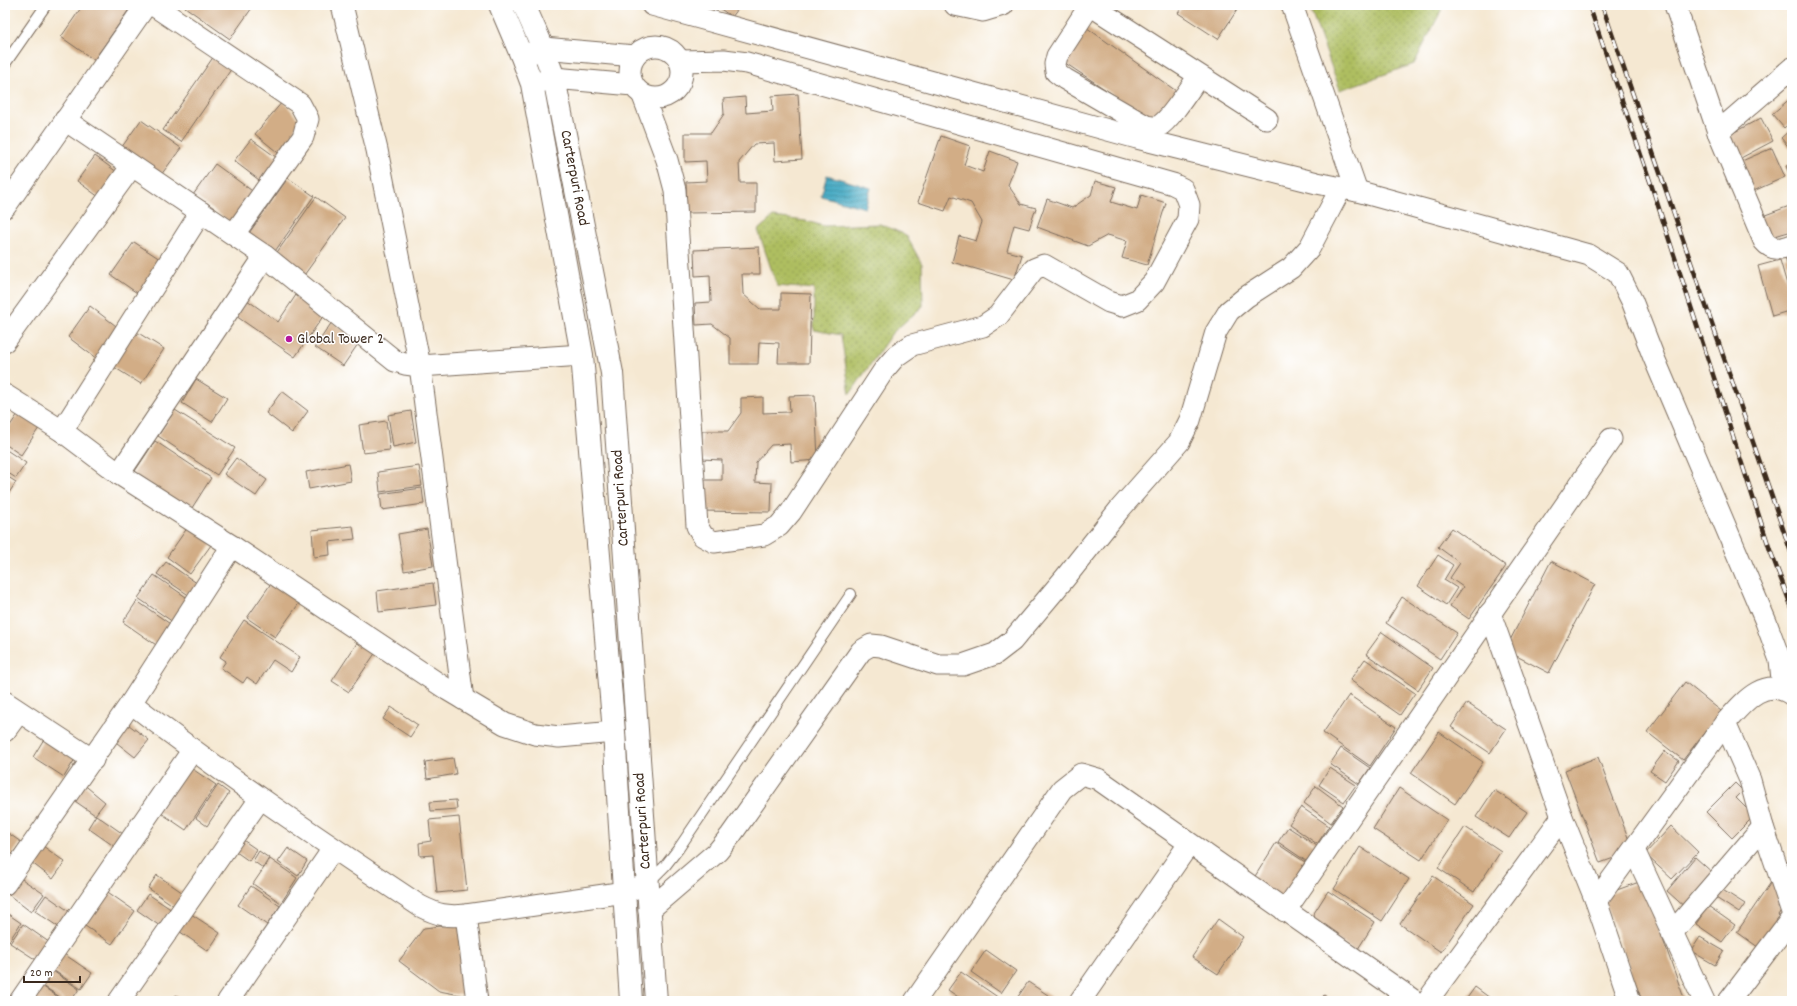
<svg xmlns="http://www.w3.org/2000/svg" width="1797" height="1006" font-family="Dekko,sans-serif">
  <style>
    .grass { fill: url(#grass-dots); stroke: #747440 }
    .water { fill: url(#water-rules); stroke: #3f6a70 }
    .building { fill: #d2ad86 }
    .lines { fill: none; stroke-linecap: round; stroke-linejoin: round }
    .lane-casing { stroke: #7c6c5d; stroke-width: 12 }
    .street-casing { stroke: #7c6c5d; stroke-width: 23 }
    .secondary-casing { stroke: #7c6c5d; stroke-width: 24 }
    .lane { stroke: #fff; stroke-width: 10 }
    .street { stroke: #fff; stroke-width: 21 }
    .secondary { stroke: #fff; stroke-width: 22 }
    .rail-casing { stroke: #3b2a1e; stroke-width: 4.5 }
    .rail { stroke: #fff; stroke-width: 3; stroke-dasharray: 9; stroke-linecap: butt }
    .poi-dot { fill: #b5179e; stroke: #fff; stroke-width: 1.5 }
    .labels { text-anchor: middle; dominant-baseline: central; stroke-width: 3; stroke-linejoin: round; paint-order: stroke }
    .street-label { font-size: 16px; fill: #3b2a1e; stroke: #fff }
    .poi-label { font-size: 16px; fill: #3b2a1e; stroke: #fff; text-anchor: start }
  </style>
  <defs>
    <pattern id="grass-dots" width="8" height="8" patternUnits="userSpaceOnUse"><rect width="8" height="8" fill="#aebe61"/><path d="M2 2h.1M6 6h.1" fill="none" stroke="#8f9b4f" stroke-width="1.8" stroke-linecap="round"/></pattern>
    <pattern id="water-rules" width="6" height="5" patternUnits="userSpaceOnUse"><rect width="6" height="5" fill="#43a9c3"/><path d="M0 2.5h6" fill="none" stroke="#398a9e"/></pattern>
  </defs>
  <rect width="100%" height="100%" fill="#fff"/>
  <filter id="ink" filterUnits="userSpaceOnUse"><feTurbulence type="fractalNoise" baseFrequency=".025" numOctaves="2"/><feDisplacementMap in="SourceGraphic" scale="8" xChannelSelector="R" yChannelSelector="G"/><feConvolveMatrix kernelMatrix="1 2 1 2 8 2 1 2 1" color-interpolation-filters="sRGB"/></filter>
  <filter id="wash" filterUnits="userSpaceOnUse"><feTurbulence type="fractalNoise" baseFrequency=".012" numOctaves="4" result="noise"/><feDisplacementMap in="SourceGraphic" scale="16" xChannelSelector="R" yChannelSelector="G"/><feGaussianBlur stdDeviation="0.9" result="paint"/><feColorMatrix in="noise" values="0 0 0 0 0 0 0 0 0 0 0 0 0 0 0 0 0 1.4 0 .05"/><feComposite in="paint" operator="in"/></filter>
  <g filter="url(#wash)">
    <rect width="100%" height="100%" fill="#f5e8d2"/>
    <!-- grass -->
    <g class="grass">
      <polygon points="1309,5 1444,5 1414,64 1340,90"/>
      <polygon points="773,217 806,221 824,226 880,224 906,235 922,264 923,306 892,333 850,394 841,335 814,330 814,289 777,286 758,230"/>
    </g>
    <!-- water -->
    <polygon class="water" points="827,175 871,188 865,208 821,196"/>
    <g id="blocks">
      <!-- building -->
      <g class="building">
        <polygon points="83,5 132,5 94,60 61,37"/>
        <polygon points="186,5 254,5 230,39 185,7"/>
        <polygon points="715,5 741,5 732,17"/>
        <polygon points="1184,5 1229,5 1237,10 1218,39 1178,13"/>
        <polygon points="1083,25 1179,93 1155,122 1062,61"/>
        <polygon points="214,56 232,68 181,142 163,130"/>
        <polygon points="798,94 802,159 775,161 774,143 754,144 739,162 740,183 756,183 756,212 687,213 686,182 707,181 706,161 685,162 685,133 711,133 724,114 723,99 745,97 746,113 773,111 772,96"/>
        <polygon points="1792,97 1792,121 1784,128 1772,114"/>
        <polygon points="283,101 299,120 282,156 255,134"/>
        <polygon points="1761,118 1773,141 1739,159 1727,136"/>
        <polygon points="141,120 181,148 158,179 119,151"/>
        <polygon points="1792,128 1792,151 1781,138"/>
        <polygon points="941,136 970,146 964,165 983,172 990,151 1017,161 1008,185 1021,204 1036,208 1029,229 1014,225 1007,251 1022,255 1014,280 952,262 959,236 976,241 982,222 971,203 951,196 945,211 918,202"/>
        <polygon points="251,139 280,160 263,183 234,161"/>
        <polygon points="1772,148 1785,177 1749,193 1735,164"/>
        <polygon points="95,156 121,175 103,200 77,181"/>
        <polygon points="215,164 255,193 233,224 193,195"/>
        <polygon points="1792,164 1792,182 1786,166"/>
        <polygon points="288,178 314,196 273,254 247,236"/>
        <polygon points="1095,181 1116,187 1111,202 1137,210 1141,195 1166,203 1147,265 1122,258 1127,241 1108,235 1088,246 1037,227 1047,199 1072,208 1091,195"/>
        <polygon points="316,197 345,218 302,278 273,258"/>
        <polygon points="1792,205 1792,231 1768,238 1760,217"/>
        <polygon points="134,242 163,261 140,295 111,275"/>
        <polygon points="759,247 760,274 742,274 743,294 760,309 781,309 781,293 811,294 809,363 778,363 779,343 759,342 758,364 730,364 730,338 712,324 696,325 695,303 711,302 710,275 695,276 694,250"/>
        <polygon points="1792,255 1792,280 1785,257"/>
        <polygon points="1780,260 1792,302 1792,310 1772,316 1758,266"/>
        <polygon points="298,292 326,312 295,357 236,316 247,300 278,322"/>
        <polygon points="90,306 120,329 97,359 68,337"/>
        <polygon points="332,322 360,341 343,366 315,347"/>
        <polygon points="132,329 164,349 141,384 109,364"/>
        <polygon points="196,379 227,398 212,422 182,403"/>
        <polygon points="282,391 308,411 292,433 266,413"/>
        <polygon points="815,395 818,460 791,462 790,444 771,445 756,462 755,482 772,483 771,512 701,511 702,480 722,480 722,460 701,459 702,431 728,431 741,413 741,398 763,397 763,413 790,412 789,396"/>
        <polygon points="22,408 43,422 21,455 5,444 5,433"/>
        <polygon points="175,410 235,448 217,475 158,436"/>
        <polygon points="411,411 416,442 393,447 388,415"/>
        <polygon points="386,421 390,450 363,453 359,425"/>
        <polygon points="155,441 211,478 190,511 133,474"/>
        <polygon points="5,449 26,463 16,478 5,471"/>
        <polygon points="236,458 267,480 256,496 224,474"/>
        <polygon points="348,464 351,481 309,489 306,472"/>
        <polygon points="419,466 422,486 380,492 378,472"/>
        <polygon points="5,475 16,482 7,496 5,495"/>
        <polygon points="422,488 424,504 382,510 380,494"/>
        <polygon points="190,524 214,541 190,574 167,557"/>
        <polygon points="353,526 355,539 329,542 330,555 314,557 312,530"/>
        <polygon points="1452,528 1506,566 1469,619 1450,606 1463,587 1450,578 1460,563 1438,547"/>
        <polygon points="427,529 433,566 404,571 398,534"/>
        <polygon points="1438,555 1453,565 1444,580 1457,588 1446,605 1418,586"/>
        <polygon points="1551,561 1595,584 1549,673 1505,650"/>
        <polygon points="166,562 201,586 193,598 157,574"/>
        <polygon points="154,575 189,599 173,622 138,598"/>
        <polygon points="272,582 300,602 275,637 247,618"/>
        <polygon points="433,583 436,605 379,612 377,591"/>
        <polygon points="1402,597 1457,633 1440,659 1386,623"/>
        <polygon points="137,601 176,628 162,649 123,622"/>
        <polygon points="244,620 300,657 291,672 273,660 257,684 247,677 243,683 221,668 226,661 220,657"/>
        <polygon points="1382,632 1433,668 1418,690 1366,654"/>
        <polygon points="359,640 376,652 349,692 332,681"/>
        <polygon points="1365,659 1415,693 1400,715 1350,680"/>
        <polygon points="1685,682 1721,711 1683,760 1647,732"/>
        <polygon points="1349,695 1396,727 1370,766 1323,733"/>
        <polygon points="1467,703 1506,729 1490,753 1451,727"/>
        <polygon points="391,707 418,725 410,737 383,719"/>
        <polygon points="125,722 149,740 135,757 112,739"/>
        <polygon points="1439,732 1483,762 1455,804 1411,773"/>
        <polygon points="44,739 75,759 64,777 33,757"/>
        <polygon points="1341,748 1370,768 1359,784 1330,764"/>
        <polygon points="1665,751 1679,761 1665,781 1650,771"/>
        <polygon points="1598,757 1633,851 1600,863 1565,770"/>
        <polygon points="453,758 456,774 427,779 425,762"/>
        <polygon points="188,766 216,785 186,830 158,811"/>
        <polygon points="1330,768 1356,785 1344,802 1319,785"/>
        <polygon points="82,783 105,802 95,815 72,799"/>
        <polygon points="1735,783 1743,791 1736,798 1754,816 1732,838 1706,812"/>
        <polygon points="218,785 229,793 207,826 196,818"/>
        <polygon points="1316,786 1343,806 1331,823 1304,803"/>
        <polygon points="1399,788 1447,820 1421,860 1373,829"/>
        <polygon points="1494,790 1527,812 1509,838 1476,817"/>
        <polygon points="456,800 457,809 431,811 430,802"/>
        <polygon points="1301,807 1329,826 1317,844 1289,824"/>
        <polygon points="96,815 126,836 118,849 88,828"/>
        <polygon points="459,817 467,890 437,893 433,855 420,856 419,843 431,841 429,820"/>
        <polygon points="1671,826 1698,852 1672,879 1645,854"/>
        <polygon points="1288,827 1317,846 1306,861 1278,842"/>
        <polygon points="1465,827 1501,851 1474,892 1438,868"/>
        <polygon points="5,831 21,842 9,859 5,857"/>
        <polygon points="240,838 256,849 249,861 232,849"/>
        <polygon points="1276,843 1305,862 1281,900 1252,881"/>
        <polygon points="43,846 65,862 53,879 27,859"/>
        <polygon points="1360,847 1409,879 1382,921 1334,889"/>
        <polygon points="288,848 307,861 298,876 278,862"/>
        <polygon points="259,851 269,858 263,868 253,861"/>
        <polygon points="1695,857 1715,875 1687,909 1667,891"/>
        <polygon points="270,859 297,878 281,903 253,884"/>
        <polygon points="16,875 44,894 31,912 5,892"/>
        <polygon points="157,875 189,897 180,910 148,888"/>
        <polygon points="1433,876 1474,904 1441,952 1400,924"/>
        <polygon points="1774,878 1782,894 1778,907 1782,909 1778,915 1786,921 1762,950 1737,932"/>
        <polygon points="1642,881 1685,1001 1642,1001 1603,895"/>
        <polygon points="251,886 280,906 267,925 238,905"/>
        <polygon points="102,888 135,911 112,944 79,922"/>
        <polygon points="1721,889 1745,904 1739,913 1716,898"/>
        <polygon points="1328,891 1375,922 1356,952 1309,921"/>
        <polygon points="148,894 178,914 167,931 137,910"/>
        <polygon points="46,895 73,914 63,930 35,911"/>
        <polygon points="1708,906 1735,925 1722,942 1696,924"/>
        <polygon points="5,912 21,923 9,941 5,938"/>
        <polygon points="188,912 220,933 208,951 176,929"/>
        <polygon points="1218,919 1243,937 1218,974 1192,957"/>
        <polygon points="466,923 471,997 439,991 399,961 424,928"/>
        <polygon points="23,924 53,945 41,963 10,943"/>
        <polygon points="1700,937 1724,951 1715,965 1691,951"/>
        <polygon points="986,950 1016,971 1001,993 971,972"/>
        <polygon points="61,952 92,973 81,989 50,968"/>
        <polygon points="50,969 79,989 71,1001 66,1001 40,984"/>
        <polygon points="961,972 999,998 997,1001 964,1001 948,990"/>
        <polygon points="1028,982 1057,1001 1015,1001"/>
        <polygon points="39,984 64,1001 34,1001 29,998"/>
        <polygon points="1475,987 1494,1001 1465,1001"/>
        <polygon points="176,995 185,1001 172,1001"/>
        <polygon points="1324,995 1333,1001 1320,1001"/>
      </g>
    </g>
  </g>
  <g filter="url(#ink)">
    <use href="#blocks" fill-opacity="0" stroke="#7c6c5d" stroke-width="1"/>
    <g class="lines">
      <defs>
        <g id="lane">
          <polyline points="5,64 46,5"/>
          <polyline points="649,882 665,866 679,848 851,594"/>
        </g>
        <g id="street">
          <polyline points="153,5 300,104 308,119 303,137 234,234"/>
          <polyline points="342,5 377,150 420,366 463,699"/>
          <polyline points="652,5 1137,138 1317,183 1357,191 1589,255 1618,273 1632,301 1654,358 1766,622 1780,660 1783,689"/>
          <polyline points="955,5 983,11 1003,5"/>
          <path d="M 1090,5 L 1057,56 L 1055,64 L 1056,72 L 1065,79 L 1146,126 C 1151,127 1154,128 1159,126 C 1169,121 1191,87 1199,76"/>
          <polyline points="1090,5 1267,119"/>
          <polyline points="1292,5 1357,191"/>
          <path d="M 1675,5 L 1718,132 L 1764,241 C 1772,251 1781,249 1792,245"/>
          <circle cx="656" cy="72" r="26"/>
          <polyline points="522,57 543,48 635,56"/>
          <polyline points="537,83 554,78 633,85"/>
          <polyline points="643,96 667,160 675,190 697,526 703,536 714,542 764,535 779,526 791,512 884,370 896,356 912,345 983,326 998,316 1034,269 1044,265 1109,302 1122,306 1137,300 1154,282 1188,219 1189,205 1183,189 1173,184 747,63 724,60 680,61"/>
          <polyline points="65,120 265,256 395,361 405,364 420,366 582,355"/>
          <polyline points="1718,132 1792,68"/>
          <polyline points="5,207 146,5"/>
          <polyline points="5,341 132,166"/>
          <polyline points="5,395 62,431 119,474 232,546 448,690 505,724 535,734 559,737 614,732"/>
          <polyline points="62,431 201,212"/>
          <polyline points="119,474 265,256"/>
          <polyline points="1490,613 1562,817 1596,901 1630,1001"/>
          <polyline points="5,702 93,760"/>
          <path d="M 131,703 C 224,775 322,841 420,906 C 438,915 446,917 466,915 L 625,892 L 647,884"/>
          <polyline points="1725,723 1750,780 1763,827 1792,912"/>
          <polyline points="5,731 19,712"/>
          <polyline points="1634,850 1704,1001"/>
          <polyline points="5,884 131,703 232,546"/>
          <path d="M 1596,901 L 1725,723 C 1743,703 1764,675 1792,695"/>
          <polyline points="649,910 718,851 731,835 861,651 871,645 881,646 938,665 963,665 995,654 1012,641 1065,578 1119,510 1179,442 1190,420 1216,332 1229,311 1246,297 1291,268 1310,247 1341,188"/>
          <polyline points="1285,911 1611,439"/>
          <polyline points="466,915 477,1001"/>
          <polyline points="1672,933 1763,827"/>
          <polyline points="20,1001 192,751"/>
          <polyline points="119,1001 260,799"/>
          <polyline points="228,1001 333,849"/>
          <polyline points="915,1001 1062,789 1081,774 1098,779 1413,1000"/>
          <polyline points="1080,1001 1189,844"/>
          <polyline points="1427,1001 1562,817"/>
          <polyline points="1729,1001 1792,918"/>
        </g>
        <g id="secondary">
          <polyline points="500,5 522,57 532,84 582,355 614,732 631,1001"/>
          <polyline points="524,5 543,48 554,78 612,373 656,1001"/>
        </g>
      </defs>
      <!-- lane casing -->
      <use href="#lane" class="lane-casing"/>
      <!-- street casing -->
      <use href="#street" class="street-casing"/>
      <!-- secondary casing -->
      <use href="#secondary" class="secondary-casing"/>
      <!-- lane -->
      <use href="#lane" class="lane"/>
      <!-- street -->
      <use href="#street" class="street"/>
      <!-- secondary -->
      <use href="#secondary" class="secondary"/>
      <defs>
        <g id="rail">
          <polyline points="1589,5 1651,184 1770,550 1792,608"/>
          <polyline points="1602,5 1792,555"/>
        </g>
      </defs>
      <!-- rail casing -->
      <use href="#rail" class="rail-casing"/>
      <!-- rail -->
      <use href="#rail" class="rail"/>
    </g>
  </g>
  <!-- markers -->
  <circle class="poi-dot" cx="289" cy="339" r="4"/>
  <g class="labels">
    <!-- street labels -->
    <g class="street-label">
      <text transform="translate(574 178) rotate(79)">Carterpuri Road</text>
      <text transform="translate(621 498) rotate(-94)">Carterpuri Road</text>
      <text transform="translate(643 821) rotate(-94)">Carterpuri Road</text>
    </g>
    <!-- poi labels -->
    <g class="poi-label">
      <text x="297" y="339">Global Tower 2</text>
    </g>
  </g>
  <!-- margin -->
  <rect width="1797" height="1006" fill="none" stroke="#fff" stroke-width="20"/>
  <!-- scale -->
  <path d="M24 976v6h56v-6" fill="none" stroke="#3b2a1e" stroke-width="2"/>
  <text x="30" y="976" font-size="12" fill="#3b2a1e" stroke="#ffffff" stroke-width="3" paint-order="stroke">20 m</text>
</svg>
